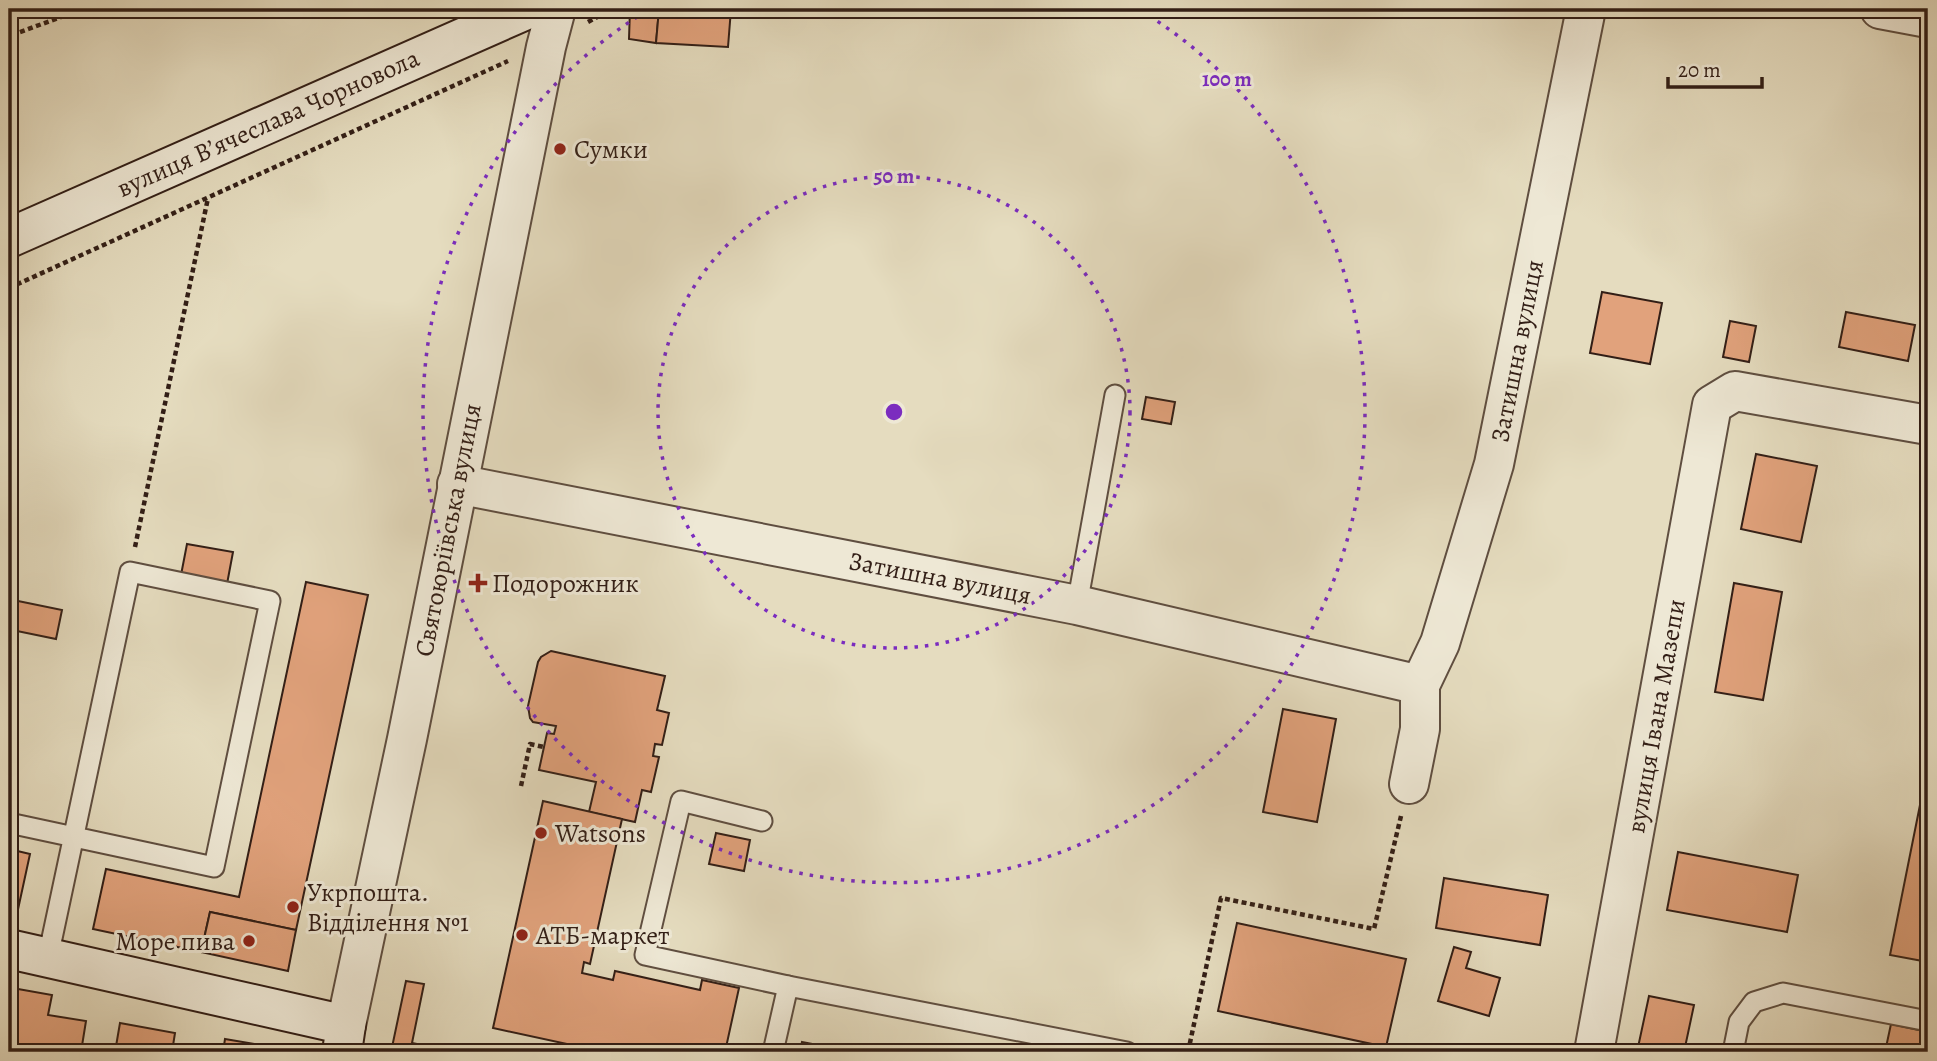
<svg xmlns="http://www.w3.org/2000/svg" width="1937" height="1061" font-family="Alegreya,serif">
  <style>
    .building { fill: #e1a27c; stroke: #321e16; stroke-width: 2 }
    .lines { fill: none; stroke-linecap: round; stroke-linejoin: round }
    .lane-casing { stroke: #5f4e40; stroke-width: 23 }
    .street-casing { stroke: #5f4e40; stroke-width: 42 }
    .secondary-casing { stroke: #321e16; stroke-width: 42 }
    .path { stroke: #321e16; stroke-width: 4.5; stroke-dasharray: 5 3.5; stroke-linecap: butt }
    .lane { stroke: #eee8d5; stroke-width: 19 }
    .street { stroke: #eee8d5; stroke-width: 38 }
    .secondary { stroke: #eee8d5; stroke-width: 38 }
    .rail { stroke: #321e16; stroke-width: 5; stroke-dasharray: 12 12; stroke-linecap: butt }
    .ring { fill: none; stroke: #7b2cbf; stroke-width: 3.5; stroke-dasharray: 3.5 7 }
    .poi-dot { fill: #8f2418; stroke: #eee8d5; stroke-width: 2.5 }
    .labels { text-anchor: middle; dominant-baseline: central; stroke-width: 6; stroke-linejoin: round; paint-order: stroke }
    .street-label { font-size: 26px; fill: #321e16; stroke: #eee8d5 }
    .poi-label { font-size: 26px; fill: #321e16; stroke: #eee8d5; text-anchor: start }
    .centre { fill: #7b2cbf; stroke: #eee8d5; stroke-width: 3.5 }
    .ring-label { font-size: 21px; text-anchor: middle; font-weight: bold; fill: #7b2cbf; stroke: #eee8d5; stroke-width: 6; stroke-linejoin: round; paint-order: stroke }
  </style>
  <rect width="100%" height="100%" fill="#e5dcbf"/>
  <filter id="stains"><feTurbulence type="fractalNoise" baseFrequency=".00286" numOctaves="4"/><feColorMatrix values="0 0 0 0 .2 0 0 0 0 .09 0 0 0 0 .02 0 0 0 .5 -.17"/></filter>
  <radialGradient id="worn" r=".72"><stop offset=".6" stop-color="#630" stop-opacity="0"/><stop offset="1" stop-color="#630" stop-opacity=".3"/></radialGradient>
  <!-- building -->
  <g class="building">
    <polygon points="630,9 659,9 656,43 629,39"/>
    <polygon points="659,9 731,9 728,47 656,43"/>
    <polygon points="931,9 983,9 982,15"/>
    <polygon points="1602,292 1662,303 1650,364 1590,353"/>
    <polygon points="1846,312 1915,325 1908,361 1839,347"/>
    <polygon points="1730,321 1756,326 1749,362 1723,357"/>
    <polygon points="1146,397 1175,402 1171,424 1142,419"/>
    <polygon points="1756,454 1817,466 1801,542 1741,529"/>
    <polygon points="187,544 233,552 227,584 181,575"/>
    <polygon points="306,582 368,595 296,930 210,912 201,952 93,929 106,869 239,897"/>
    <polygon points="1734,583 1782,592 1763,700 1715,692"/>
    <polygon points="18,601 62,610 56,639 12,630"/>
    <polygon points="551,651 665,676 657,710 669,713 662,745 655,744 653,756 659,757 651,792 642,790 635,822 589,812 596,782 539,770 547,733 554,734 556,726 533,722 530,718 528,706 538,662 541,657"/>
    <polygon points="1283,709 1336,719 1317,822 1263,812"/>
    <polygon points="1922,795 1928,796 1928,962 1890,955"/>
    <polygon points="543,801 622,819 590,964 584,962 582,973 613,980 615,971 700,990 702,980 739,988 725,1052 604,1052 493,1028"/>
    <polygon points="716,833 750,840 744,871 709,864"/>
    <polygon points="9,849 30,854 17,914 9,912"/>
    <polygon points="1678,852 1798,875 1787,932 1667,910"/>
    <polygon points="1444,878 1548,895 1540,945 1436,928"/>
    <polygon points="210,912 296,930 288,971 201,952"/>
    <polygon points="1237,923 1406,959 1386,1047 1218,1011"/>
    <polygon points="1454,947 1471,952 1466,968 1500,978 1489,1016 1438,1001"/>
    <polygon points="406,981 424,984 412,1043 457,1052 391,1052"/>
    <polygon points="18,989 52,995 48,1015 86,1021 81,1052 9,1052"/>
    <polygon points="1649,996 1694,1005 1684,1052 1637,1052"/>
    <polygon points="120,1023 175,1033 172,1052 115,1052"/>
    <polygon points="1891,1024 1928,1032 1928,1052 1885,1052"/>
    <polygon points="225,1039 266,1046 265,1052 223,1052"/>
    <polygon points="802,1042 854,1052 800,1052"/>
  </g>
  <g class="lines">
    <defs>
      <g id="lane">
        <polyline points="1077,605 1115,395"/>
        <polyline points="762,821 681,801 645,955 788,986"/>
        <polyline points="9,823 214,867 270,601 130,572 48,957"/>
        <polyline points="773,1052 788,986 1127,1052"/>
        <polyline points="1733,1052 1739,1022 1754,1002 1783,993 1928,1021"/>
      </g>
      <g id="street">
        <polyline points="1880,9 1928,18"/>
        <polyline points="457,484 1077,605 1420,685"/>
        <polyline points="1409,784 1420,729 1420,685 1440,643 1494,464 1586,9"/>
        <polyline points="346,1025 407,739 546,47 556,9"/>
        <polyline points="1594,1052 1712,405 1735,391 1928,425"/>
      </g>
      <g id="secondary">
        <polyline points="9,238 528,9"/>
        <polyline points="9,949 346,1025 342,1052"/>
      </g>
    </defs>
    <!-- lane casing -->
    <use href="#lane" class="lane-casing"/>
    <!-- street casing -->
    <use href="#street" class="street-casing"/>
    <!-- secondary casing -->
    <use href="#secondary" class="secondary-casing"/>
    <!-- path -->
    <g class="path">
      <polyline points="588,22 612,9"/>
      <polyline points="12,35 83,9"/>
      <polyline points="9,288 508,61"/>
      <polyline points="135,547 208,198"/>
      <polyline points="521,786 530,744 544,747"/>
      <polyline points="1188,1052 1221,898 1374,929 1401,816"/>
    </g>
    <!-- lane -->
    <use href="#lane" class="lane"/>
    <!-- street -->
    <use href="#street" class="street"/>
    <!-- secondary -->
    <use href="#secondary" class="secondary"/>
    <!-- rail -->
    <polyline class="rail" points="9,17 28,9"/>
  </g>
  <!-- distance rings -->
  <g class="ring">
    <circle cx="894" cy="412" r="236"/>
    <path d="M1140 10A471 471 0 1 1 648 10"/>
  </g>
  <!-- markers -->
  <g class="poi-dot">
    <circle cx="560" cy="149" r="7"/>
    <path d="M474.5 572.5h7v7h7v7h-7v7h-7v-7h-7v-7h7z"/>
    <circle cx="541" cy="833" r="7"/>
    <circle cx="293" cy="907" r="7"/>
    <circle cx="522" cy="935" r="7"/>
    <circle cx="249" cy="941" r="7"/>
  </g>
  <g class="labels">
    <!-- street labels -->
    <g class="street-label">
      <text transform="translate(268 123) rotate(-24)">вулиця Вʼячеслава Чорновола</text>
      <text transform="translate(1517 351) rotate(-79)">Затишна вулиця</text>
      <text transform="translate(448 530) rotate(-79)">Святоюріївська вулиця</text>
      <text transform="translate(940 578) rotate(11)">Затишна вулиця</text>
      <text transform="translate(1656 716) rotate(-80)">вулиця Івана Мазепи</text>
    </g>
    <!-- poi labels -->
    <g class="poi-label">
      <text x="574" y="149">Сумки</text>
      <text x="492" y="583">Подорожник</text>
      <text x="555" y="833">Watsons</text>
      <text x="307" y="892">Укрпошта.<tspan x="307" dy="30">Відділення №1</tspan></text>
      <text x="536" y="935">АТБ-маркет</text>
      <text x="235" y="941" text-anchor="end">Море пива</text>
    </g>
  </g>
  <circle cx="894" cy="412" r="10" class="centre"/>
  <g class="ring-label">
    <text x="1227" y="86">100 m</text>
    <text x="894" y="183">50 m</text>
  </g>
  <!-- margin -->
  <rect width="1937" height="1061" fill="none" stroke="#e5dcbf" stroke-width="35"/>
  <rect x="10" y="10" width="1916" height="1040" fill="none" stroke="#321e16" stroke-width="3.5"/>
  <rect x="18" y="18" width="1902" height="1026" fill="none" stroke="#321e16" stroke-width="2"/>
  <!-- scale -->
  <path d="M1668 77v10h94v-10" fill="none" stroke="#321e16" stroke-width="3.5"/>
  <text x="1678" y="77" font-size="21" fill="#321e16" stroke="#eee8d5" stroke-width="5" paint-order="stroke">20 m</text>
  <rect width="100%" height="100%" filter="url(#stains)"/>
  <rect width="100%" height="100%" fill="url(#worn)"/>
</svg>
